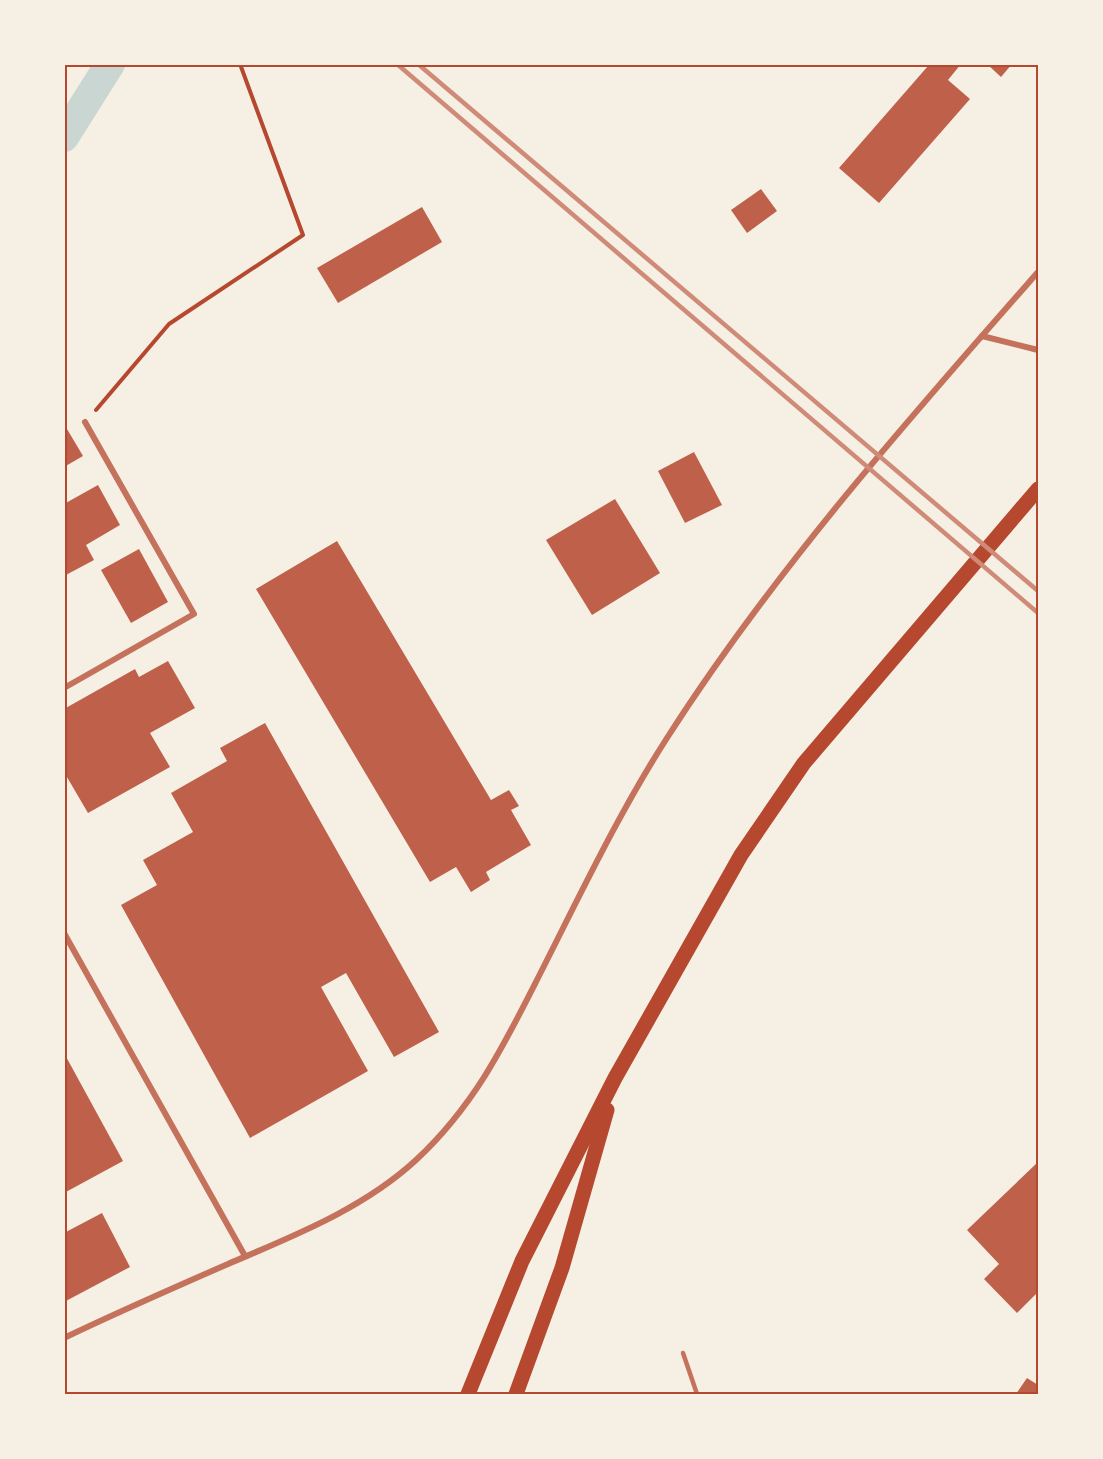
<svg xmlns="http://www.w3.org/2000/svg" width="1103" height="1459" font-family="Inter,sans-serif">
  <style>
    .lines { fill: none; stroke-linecap: round; stroke-linejoin: round }
    .canal { stroke: #c9d6d2; stroke-width: 30 }
    .building { fill: #bf614a }
    .path { stroke: #b5482f; stroke-width: 4 }
    .service { stroke: #c5725c; stroke-width: 4.5 }
    .minor { stroke: #c5725c; stroke-width: 6 }
    .primary { stroke: #b5482f; stroke-width: 15 }
    .rail { stroke: #cf8b77; stroke-width: 4.5 }
    .neatline { fill: none; stroke: #b5482f; stroke-width: 2 }
  </style>
  <rect width="100%" height="100%" fill="#f6efe4"/>
  <g class="lines">
    <!-- canal -->
    <polyline class="canal" points="64,137 110,64"/>
  </g>
  <!-- building -->
  <g class="building">
    <polygon points="926,64 961,64 948,80 970,99 879,203 839,168 928,66"/>
    <polygon points="987,64 1012,64 1001,77"/>
    <polygon points="761,189 777,211 747,233 731,210"/>
    <polygon points="422,207 442,242 338,303 317,268"/>
    <polygon points="64,424 83,456 64,467"/>
    <polygon points="694,452 722,505 685,523 658,471"/>
    <polygon points="98,485 120,525 86,545 94,560 64,576 64,504"/>
    <polygon points="615,499 660,573 592,615 546,540"/>
    <polygon points="337,541 491,800 509,790 519,806 511,810 531,845 486,872 490,880 471,892 456,867 430,882 256,589"/>
    <polygon points="139,549 168,602 131,623 101,570"/>
    <polygon points="168,661 195,708 150,733 170,767 88,813 64,772 64,709 135,669 139,677"/>
    <polygon points="265,723 439,1032 394,1057 346,973 321,987 368,1071 250,1138 121,905 157,885 143,860 193,832 171,793 227,761 220,748"/>
    <polygon points="64,1053 123,1161 64,1193"/>
    <polygon points="1038,1162 1038,1292 1017,1313 984,1279 999,1264 967,1230"/>
    <polygon points="102,1213 130,1267 64,1302 64,1233"/>
    <polygon points="1027,1378 1038,1385 1038,1394 1016,1394"/>
  </g>
  <g class="lines">
    <!-- path -->
    <polyline class="path" points="96,410 169,324 303,235 240,64"/>
    <!-- service -->
    <polyline class="service" points="683,1353 697,1394"/>
    <!-- minor -->
    <g class="minor">
      <polyline points="982,336 1038,350"/>
      <polyline points="64,688 194,614 85,422"/>
      <polyline points="64,933 245,1256"/>
      <path d="M 64,1338 C 118,1312 173,1288 228,1264 C 293,1236 363,1209 416,1160 C 477,1103 506,1041 543,968 C 582,891 620,811 667,738 C 774,571 907,421 1038,272"/>
    </g>
    <!-- primary -->
    <g class="primary">
      <polyline points="468,1394 522,1261 615,1078 741,855 804,763 1038,489"/>
      <polyline points="516,1394 562,1268 607,1110"/>
    </g>
    <!-- rail -->
    <g class="rail">
      <polyline points="397,64 1038,613"/>
      <polyline points="418,64 1038,591"/>
    </g>
  </g>
  <!-- border -->
  <rect width="1103" height="1459" fill="none" stroke="#f6efe4" stroke-width="132"/>
  <rect x="66" y="66" width="971" height="1327" class="neatline"/>
</svg>
